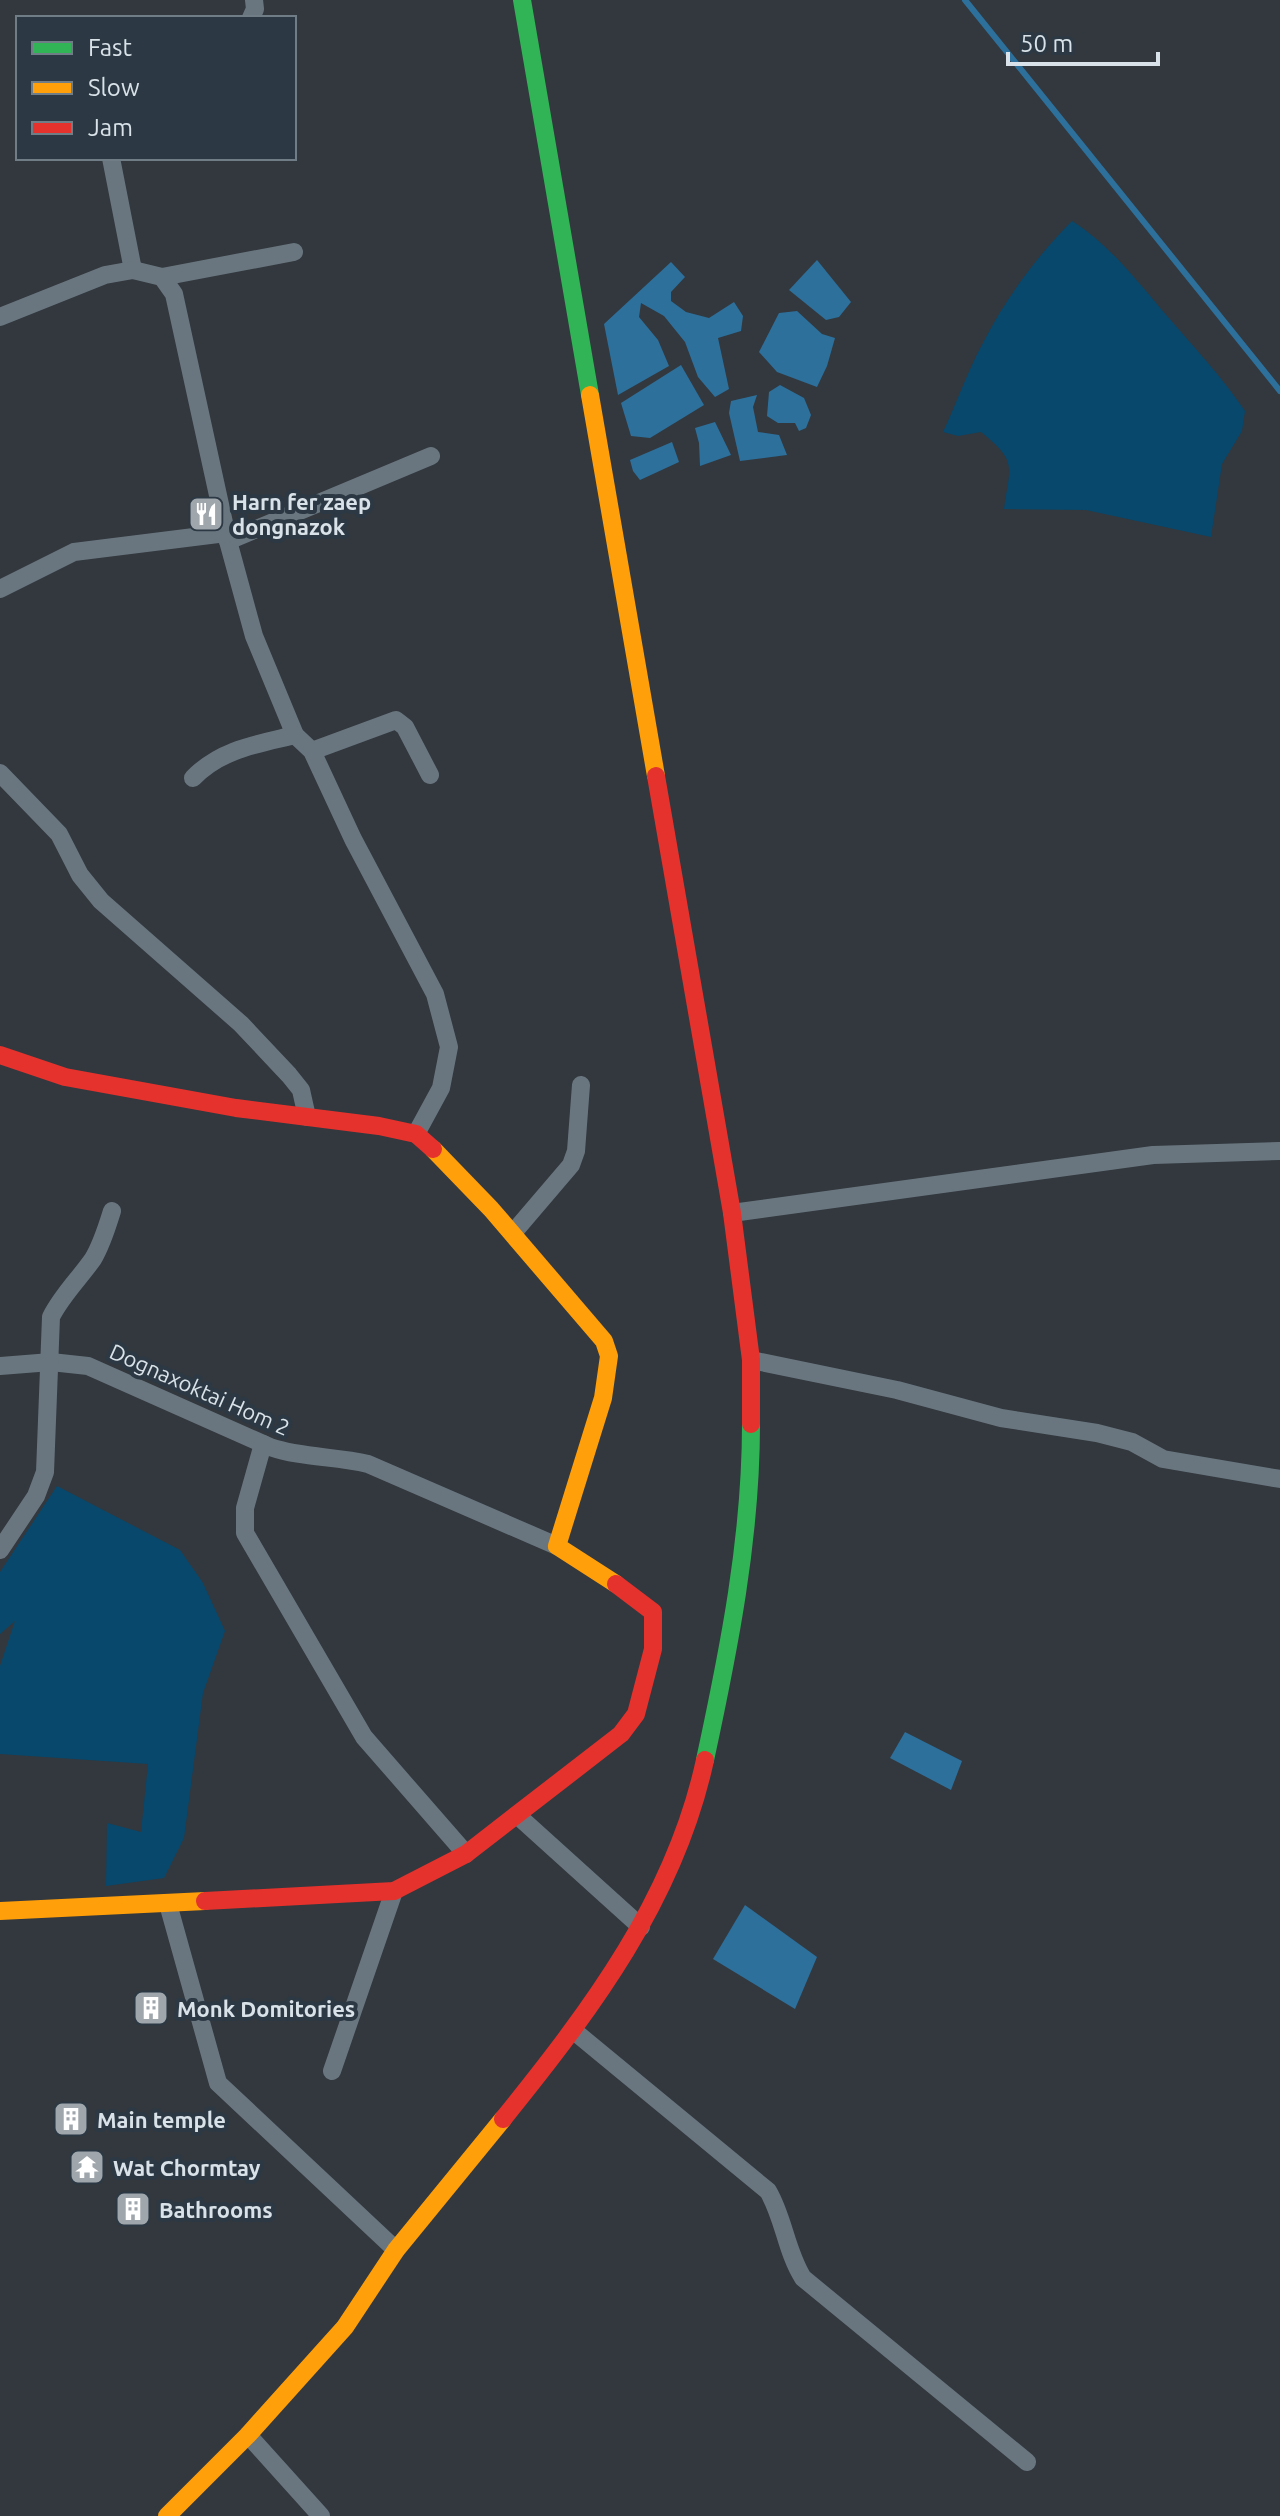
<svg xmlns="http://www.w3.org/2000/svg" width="1280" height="2516" font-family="Ubuntu,sans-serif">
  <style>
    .green { fill: #07486c }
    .water { fill: #2d709c }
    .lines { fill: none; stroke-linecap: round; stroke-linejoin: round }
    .stream { stroke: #2d709c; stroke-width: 6 }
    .street { stroke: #6a767f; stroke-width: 18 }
    .fast { stroke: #30b455; stroke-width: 18 }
    .slow { stroke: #ff9f0a; stroke-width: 18 }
    .jam { stroke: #e5322d; stroke-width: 18 }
    .labels { text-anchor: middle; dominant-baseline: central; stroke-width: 8; stroke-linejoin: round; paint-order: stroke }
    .poi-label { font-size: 22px; font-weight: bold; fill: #d9e2e8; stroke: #2c3944; text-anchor: start }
    .street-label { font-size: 22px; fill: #d9e2e8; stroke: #2c3944 }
  </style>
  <rect width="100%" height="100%" fill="#32383e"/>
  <!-- green -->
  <g class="green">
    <path d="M 1072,221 C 1110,245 1138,282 1167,316 C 1194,347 1222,377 1245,411 L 1242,431 L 1222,464 L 1211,537 L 1086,510 L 1004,509 C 1010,465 1018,462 981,432 L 958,436 L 943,432 C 957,402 968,370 984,341 C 1006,298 1038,255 1072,221 Z"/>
    <polygon points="57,1486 180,1550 203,1583 225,1631 203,1693 184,1838 164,1878 106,1886 107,1823 141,1832 148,1764 0,1754 0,1666 15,1621 0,1634 0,1572"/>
  </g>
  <!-- water -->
  <g class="water">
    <polygon points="817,260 851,302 839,317 826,320 789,290"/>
    <polygon points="671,262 685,277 671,292 671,301 686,312 709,318 734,302 743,316 741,331 718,338 729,389 715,397 698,377 685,342 664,316 641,303 639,317 658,340 669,366 618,395 604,324"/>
    <polygon points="797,311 822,334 835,338 827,366 817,387 777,372 759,352 779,313"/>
    <polygon points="681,365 704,405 650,438 631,436 621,403"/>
    <polygon points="780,385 804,398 811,415 806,428 799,431 795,423 778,423 767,416 769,392"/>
    <polygon points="757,395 753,407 758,432 779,435 787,455 740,461 729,413 731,401"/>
    <polygon points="715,422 731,455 700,466 699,443 695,428"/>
    <polygon points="672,442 679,462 640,480 633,471 630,460"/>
    <polygon points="905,1732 962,1761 951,1790 890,1758"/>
    <polygon points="745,1905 817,1957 795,2009 713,1959"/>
  </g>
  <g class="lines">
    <!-- stream -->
    <polyline class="stream" points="965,0 1280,391"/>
    <!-- street -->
    <g class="street">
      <polyline points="251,18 255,9 254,0"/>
      <polyline points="111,158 133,270"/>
      <polyline points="162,277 294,252"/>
      <polyline points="0,317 105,275 133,270 162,277 174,294 228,541 254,636 295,735 312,751 353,839 435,994 449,1047 441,1088 416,1134"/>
      <polyline points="228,541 431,456"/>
      <polyline points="0,589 74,552 226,533"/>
      <polyline points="312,751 396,720 405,727 430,775"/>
      <polyline points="0,773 59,834 80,875 101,901 241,1024 289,1075 301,1090 307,1117"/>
      <path d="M 193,778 C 221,749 258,744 295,735"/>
      <polyline points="732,1213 1153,1155 1280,1151"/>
      <polyline points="513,1233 571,1165 576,1151 581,1085"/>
      <polyline points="751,1360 897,1390 1001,1418 1097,1433 1132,1442 1163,1459 1280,1479"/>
      <path d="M 0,1366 L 51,1362 L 88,1366 L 270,1447 C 302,1458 336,1456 368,1464 L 557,1546"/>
      <polyline points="263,1444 245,1508 245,1533 364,1737 466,1854"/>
      <path d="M 0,1550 L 36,1496 L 45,1472 L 51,1317 C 62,1295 79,1279 93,1259 C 102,1244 107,1227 112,1211"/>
      <polyline points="517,1815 641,1927"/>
      <polyline points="168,1904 218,2083 396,2250"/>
      <path d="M 574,2031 L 768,2191 C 784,2218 786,2251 803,2278 L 1027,2462"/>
      <polyline points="332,2071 394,1891"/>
      <polyline points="248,2435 321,2516"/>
    </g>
    <!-- fast -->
    <g class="fast">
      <polyline points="522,0 590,395"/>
      <path d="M 705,1760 C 729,1649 751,1538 751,1424"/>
    </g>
    <!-- slow -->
    <g class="slow">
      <polyline points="590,395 656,776"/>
      <polyline points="433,1149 491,1209 604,1341 609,1356 603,1398 557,1546 616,1584"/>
      <polyline points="0,1911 205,1901"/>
      <polyline points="167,2516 248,2435 345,2327 396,2250 503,2119"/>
    </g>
    <!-- jam -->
    <g class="jam">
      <polyline points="656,776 732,1213 751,1360 751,1424"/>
      <polyline points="0,1055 65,1077 236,1108 379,1126 416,1134 433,1149"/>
      <polyline points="205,1901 394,1891 466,1854 621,1734 636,1714 653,1649 653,1612 616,1584"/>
      <path d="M 503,2119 C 591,2010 675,1899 705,1760"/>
    </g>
  </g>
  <!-- icons -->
  <defs>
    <symbol id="restaurant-square" viewBox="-11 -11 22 22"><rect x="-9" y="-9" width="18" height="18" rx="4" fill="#9fa6ac" stroke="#2c3944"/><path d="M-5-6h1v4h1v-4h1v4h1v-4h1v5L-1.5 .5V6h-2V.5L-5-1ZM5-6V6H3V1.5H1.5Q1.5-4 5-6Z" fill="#fff"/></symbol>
    <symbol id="building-square" viewBox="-11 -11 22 22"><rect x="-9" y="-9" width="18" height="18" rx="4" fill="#9fa6ac" stroke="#2c3944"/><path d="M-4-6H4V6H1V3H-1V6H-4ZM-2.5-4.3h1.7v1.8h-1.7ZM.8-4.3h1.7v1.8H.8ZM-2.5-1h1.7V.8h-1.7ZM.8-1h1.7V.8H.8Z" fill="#fff"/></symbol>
    <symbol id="temple-square" viewBox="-11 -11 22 22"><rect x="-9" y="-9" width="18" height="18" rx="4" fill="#9fa6ac" stroke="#2c3944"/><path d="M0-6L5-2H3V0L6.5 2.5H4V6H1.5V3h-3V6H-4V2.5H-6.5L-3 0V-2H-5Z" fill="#fff"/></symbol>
  </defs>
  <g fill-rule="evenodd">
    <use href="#restaurant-square" x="186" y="494" width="40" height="40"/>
    <use href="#building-square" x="131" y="1988" width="40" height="40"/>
    <use href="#building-square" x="51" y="2099" width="40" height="40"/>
    <use href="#temple-square" x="67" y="2147" width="40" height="40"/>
    <use href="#building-square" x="113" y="2189" width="40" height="40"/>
  </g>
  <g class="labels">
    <!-- poi labels -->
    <g class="poi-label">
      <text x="232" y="501">Harn fer zaep<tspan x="232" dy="25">dongnazok</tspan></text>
      <text x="177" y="2008">Monk Domitories</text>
      <text x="97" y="2119">Main temple</text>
      <text x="113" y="2167">Wat Chormtay</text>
      <text x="159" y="2209">Bathrooms</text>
    </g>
    <!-- street labels -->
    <g class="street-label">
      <text transform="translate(200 1389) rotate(24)">Dognaxoktai Hom 2</text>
    </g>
  </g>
  <!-- legend -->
  <rect x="16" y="16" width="280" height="144" fill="#2c3944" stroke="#717d86" stroke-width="2"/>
  <rect x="32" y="42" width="40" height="12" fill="#30b455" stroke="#717d86" stroke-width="2"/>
  <text x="88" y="56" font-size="24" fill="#d9e2e8">Fast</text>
  <rect x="32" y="82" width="40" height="12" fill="#ff9f0a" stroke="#717d86" stroke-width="2"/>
  <text x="88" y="96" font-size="24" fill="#d9e2e8">Slow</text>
  <rect x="32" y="122" width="40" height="12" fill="#e5322d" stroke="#717d86" stroke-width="2"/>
  <text x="88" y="136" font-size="24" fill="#d9e2e8">Jam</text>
  <!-- scale -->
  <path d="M1008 52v12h150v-12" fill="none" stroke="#d9e2e8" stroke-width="4"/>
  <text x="1020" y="52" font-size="24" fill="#d9e2e8" stroke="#2c3944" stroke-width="6" paint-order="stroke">50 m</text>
</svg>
